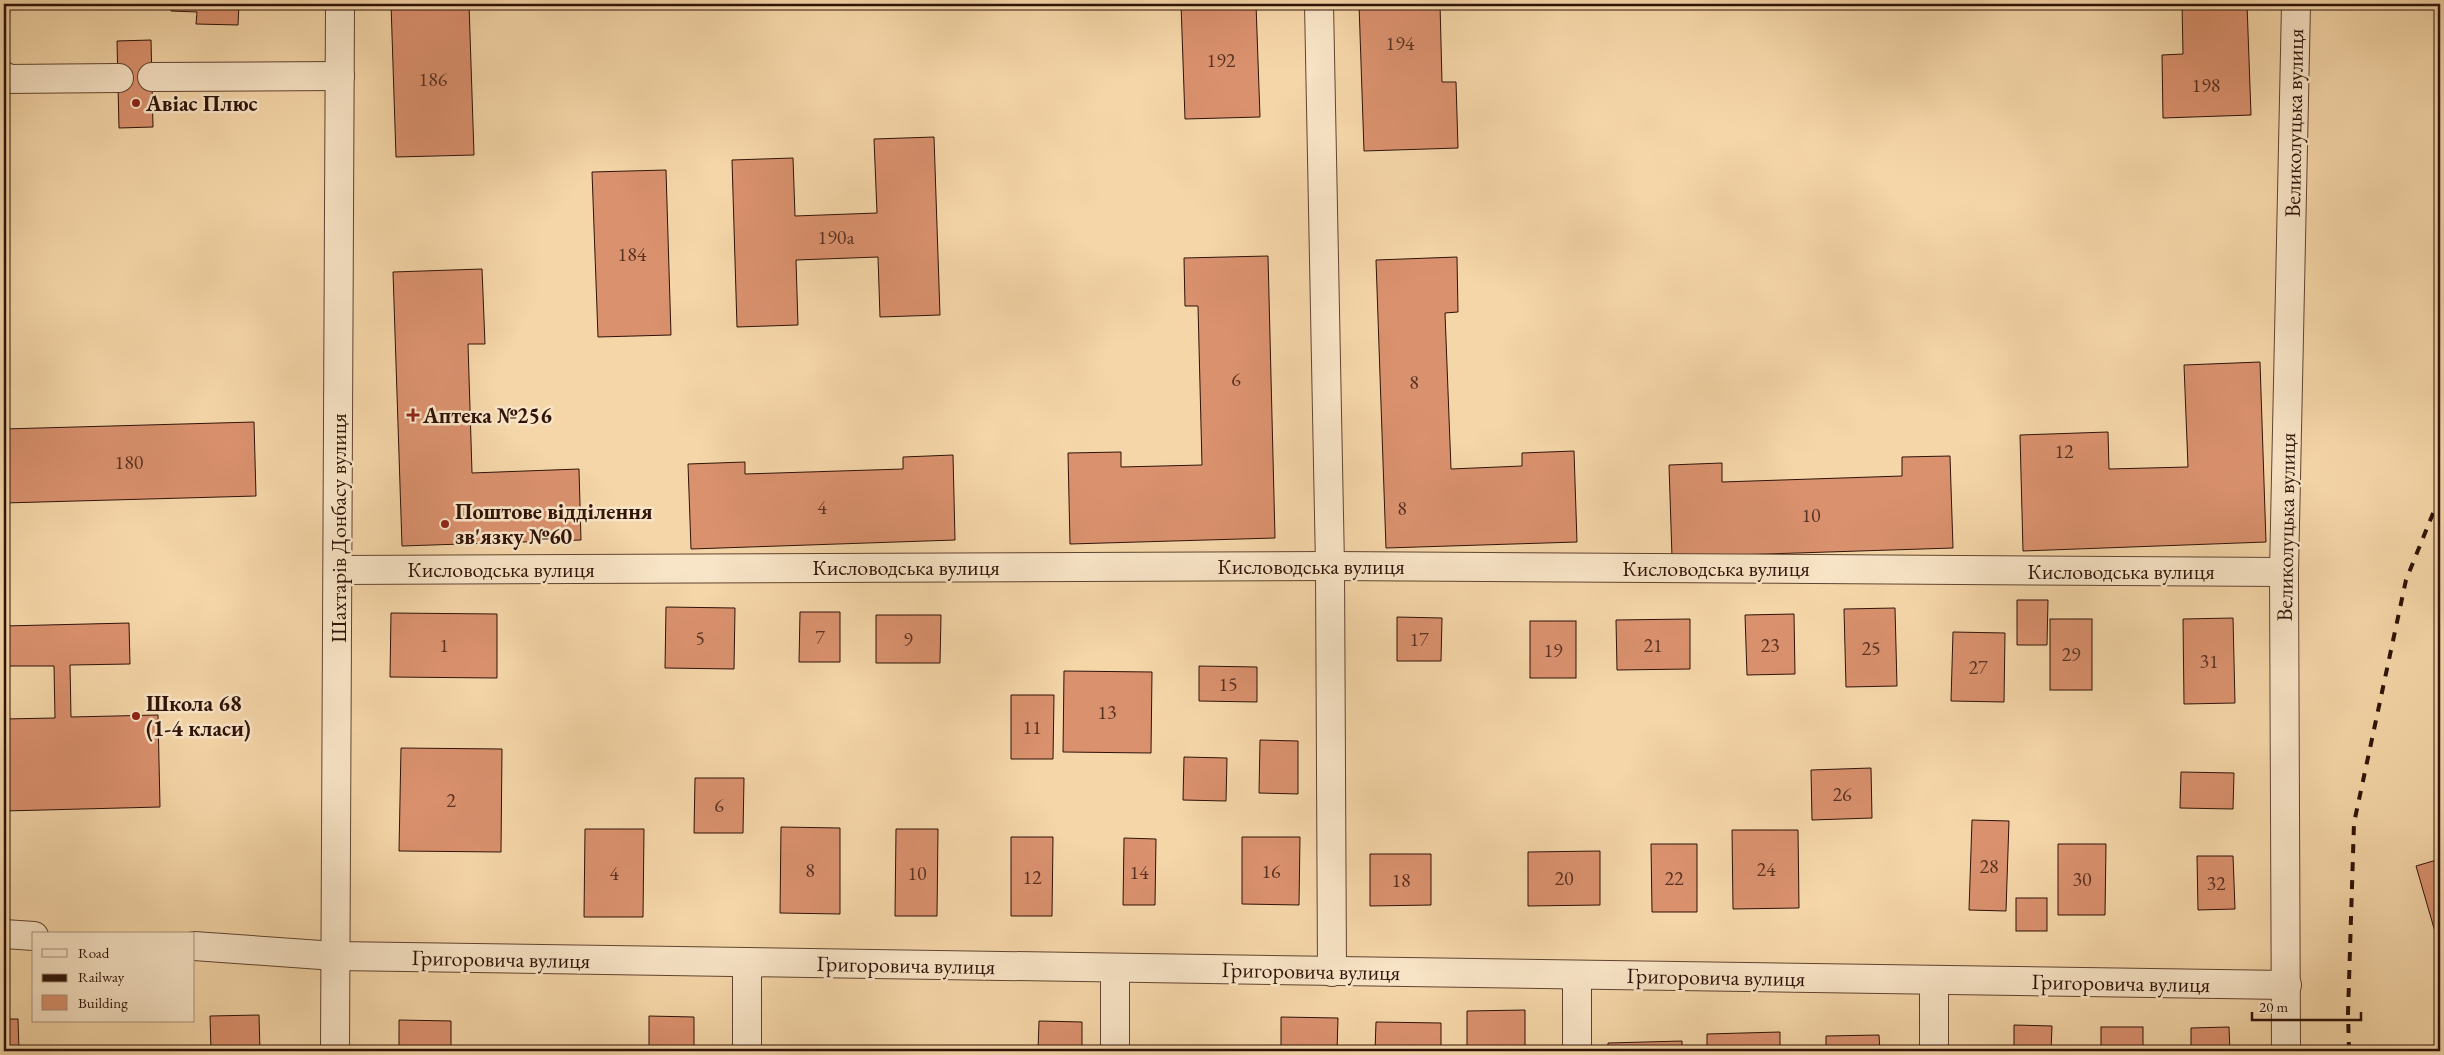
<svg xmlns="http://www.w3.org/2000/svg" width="2444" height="1055" font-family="'EB Garamond',serif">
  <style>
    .building { fill: #da916e; stroke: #2f1308 }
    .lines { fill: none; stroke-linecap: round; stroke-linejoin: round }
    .minor-casing { stroke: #604430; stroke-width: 30 }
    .minor { stroke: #f8e4c6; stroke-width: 28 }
    .rail { stroke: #2f1308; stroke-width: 4; stroke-dasharray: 9 9; stroke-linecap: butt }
    .poi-dot { fill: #8f2418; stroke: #f8e4c6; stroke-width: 2 }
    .labels { text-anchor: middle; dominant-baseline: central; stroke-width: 5; stroke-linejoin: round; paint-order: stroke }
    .number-label { font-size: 20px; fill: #5a3222 }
    .poi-label { font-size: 22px; font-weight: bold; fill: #2f1308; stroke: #f8e4c6; text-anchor: start }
    .street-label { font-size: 22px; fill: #2f1308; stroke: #f8e4c6 }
  </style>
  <rect width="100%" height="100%" fill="#f5d6a8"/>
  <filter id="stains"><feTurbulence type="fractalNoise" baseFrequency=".004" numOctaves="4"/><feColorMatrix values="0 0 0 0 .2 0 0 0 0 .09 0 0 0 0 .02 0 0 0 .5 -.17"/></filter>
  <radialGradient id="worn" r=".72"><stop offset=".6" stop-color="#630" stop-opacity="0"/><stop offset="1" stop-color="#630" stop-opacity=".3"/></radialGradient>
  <!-- building -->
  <g class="building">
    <polygon points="171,4 239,4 238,25 196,24 197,12 171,11"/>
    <polygon points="391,4 469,4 474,155 396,157"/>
    <polygon points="1181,4 1256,4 1260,117 1185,119"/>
    <polygon points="1359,4 1440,4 1442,82 1456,82 1458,148 1364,151"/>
    <polygon points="2182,4 2247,4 2251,115 2163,118 2162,55 2183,54"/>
    <polygon points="151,40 153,127 119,128 117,41"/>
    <polygon points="934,137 940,315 880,317 878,257 796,260 798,325 737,327 732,160 793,158 795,216 877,213 874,139"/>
    <polygon points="666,170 671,335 598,337 592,172"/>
    <polygon points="1268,256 1275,538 1070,544 1068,453 1121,452 1121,467 1202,465 1198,306 1185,306 1184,258"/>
    <polygon points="1457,257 1458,312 1445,313 1451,469 1522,466 1522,453 1574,451 1577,542 1386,548 1376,260"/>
    <polygon points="482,269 485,344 468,344 472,473 579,469 581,540 402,546 393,272"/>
    <polygon points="2260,362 2266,542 2023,551 2020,435 2108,432 2109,469 2188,467 2184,365"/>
    <polygon points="254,422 256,496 4,503 4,429"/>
    <polygon points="953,455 955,540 691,549 688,464 745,462 745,474 903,469 903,457"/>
    <polygon points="1950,456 1953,548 1672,557 1669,465 1722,463 1722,482 1902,476 1902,457"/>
    <polygon points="2017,600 2048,600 2047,645 2017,645"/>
    <polygon points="666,607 735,608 734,669 665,668"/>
    <polygon points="1895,608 1897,686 1846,687 1844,609"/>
    <polygon points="800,612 840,612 840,662 799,662"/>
    <polygon points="391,613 497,614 497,678 390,677"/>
    <polygon points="1794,614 1795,674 1747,675 1745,615"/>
    <polygon points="876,615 941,615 940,663 876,663"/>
    <polygon points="1397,617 1442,618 1441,661 1397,661"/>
    <polygon points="2233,618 2235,703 2184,704 2183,619"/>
    <polygon points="1690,619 1690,669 1617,670 1616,620"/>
    <rect x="2050" y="619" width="42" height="71"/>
    <rect x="1530" y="621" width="46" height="57"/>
    <polygon points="129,623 130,664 70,665 71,717 158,715 160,807 4,811 4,719 55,718 54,666 4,666 4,626"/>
    <polygon points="1953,632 2005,633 2004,702 1951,701"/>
    <polygon points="1199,666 1257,667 1257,702 1199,701"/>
    <polygon points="1064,671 1152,672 1151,753 1063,752"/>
    <polygon points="1011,695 1054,695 1053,759 1011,759"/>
    <polygon points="1260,740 1298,741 1298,794 1259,793"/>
    <polygon points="401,748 502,749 501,852 399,851"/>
    <polygon points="1184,757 1227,758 1226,801 1183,800"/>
    <polygon points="1871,768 1872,818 1812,820 1811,770"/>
    <polygon points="2181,772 2234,773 2233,809 2180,808"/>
    <polygon points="695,778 744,778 743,833 694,833"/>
    <polygon points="1972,820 2009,821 2006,911 1969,910"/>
    <polygon points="781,827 840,828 840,914 780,913"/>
    <polygon points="585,829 644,829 643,917 584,917"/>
    <polygon points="896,829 938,829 937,916 895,916"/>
    <polygon points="1732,830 1798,830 1799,908 1733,909"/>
    <polygon points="1011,837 1053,837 1052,916 1011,916"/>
    <polygon points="1242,837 1300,837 1299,905 1242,904"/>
    <polygon points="1124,838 1156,839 1155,905 1123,905"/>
    <polygon points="1651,844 1697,844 1697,912 1652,912"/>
    <polygon points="2058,844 2106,844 2105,915 2058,915"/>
    <polygon points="1600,851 1600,905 1528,906 1528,852"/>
    <polygon points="1370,854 1431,854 1431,905 1370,906"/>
    <polygon points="2197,856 2233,856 2235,909 2198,910"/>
    <polygon points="2440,859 2440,949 2416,866"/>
    <rect x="2016" y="898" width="31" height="33"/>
    <polygon points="1525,1010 1525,1051 1467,1051 1467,1011"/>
    <polygon points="259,1015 260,1051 211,1051 210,1016"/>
    <polygon points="649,1016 694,1017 694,1051 649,1051"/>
    <polygon points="1281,1017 1338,1018 1337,1051 1281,1051"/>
    <polygon points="4,1019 18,1019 19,1051 4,1051"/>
    <polygon points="399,1020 451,1021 451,1051 399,1051"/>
    <polygon points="1039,1021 1082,1022 1082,1051 1038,1051"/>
    <polygon points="1376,1022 1441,1023 1441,1051 1375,1051"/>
    <polygon points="2014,1025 2052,1026 2051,1051 2014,1051"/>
    <rect x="2101" y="1027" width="42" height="24"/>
    <polygon points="2229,1027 2230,1051 2191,1051 2191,1028"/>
    <polygon points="1780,1032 1780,1051 1707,1051 1707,1034"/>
    <polygon points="1879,1035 1880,1051 1826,1051 1826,1036"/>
    <polygon points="1682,1041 1682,1051 1608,1051 1608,1043"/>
  </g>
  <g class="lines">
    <defs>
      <g id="minor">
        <polyline points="1319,4 1330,566 1332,972"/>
        <polyline points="4,76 5,79 119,78"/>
        <polyline points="152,77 340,76"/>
        <polyline points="338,570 1330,566 2284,572"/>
        <polyline points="4,934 34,936"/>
        <polyline points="194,946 335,956 2287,985"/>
        <polyline points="1115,968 1115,1051"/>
        <polyline points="335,1051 340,4"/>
        <polyline points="747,1051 747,963"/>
        <polyline points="1577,1051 1577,975"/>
        <polyline points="1934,1051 1934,980"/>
        <polyline points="2286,1051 2284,572 2296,4"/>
      </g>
    </defs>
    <!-- minor casing -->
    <use href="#minor" class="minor-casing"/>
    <!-- minor -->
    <use href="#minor" class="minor"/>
    <!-- rail -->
    <polyline class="rail" points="2349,1051 2348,1013 2354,823 2406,580 2440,496"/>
  </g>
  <!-- markers -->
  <g class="poi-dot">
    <circle cx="136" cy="103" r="5"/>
    <path d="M410.5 407.5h5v5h5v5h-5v5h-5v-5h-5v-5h5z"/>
    <circle cx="445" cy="524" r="5"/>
    <circle cx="136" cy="716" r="5"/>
  </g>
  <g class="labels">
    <!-- number labels -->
    <g class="number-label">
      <text x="1400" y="43">194</text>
      <text x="1221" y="60">192</text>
      <text x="433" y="79">186</text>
      <text x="2206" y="85">198</text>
      <text x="836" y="237">190а</text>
      <text x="632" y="254">184</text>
      <text x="1236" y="379">6</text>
      <text x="1414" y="382">8</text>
      <text x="2064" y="451">12</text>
      <text x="129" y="462">180</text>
      <text x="822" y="507">4</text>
      <text x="1402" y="508">8</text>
      <text x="1811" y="515">10</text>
      <text x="820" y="637">7</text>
      <text x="700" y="638">5</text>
      <text x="908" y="639">9</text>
      <text x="1419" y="639">17</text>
      <text x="444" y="645">1</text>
      <text x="1653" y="645">21</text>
      <text x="1770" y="645">23</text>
      <text x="1871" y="648">25</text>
      <text x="1553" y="650">19</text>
      <text x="2071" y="654">29</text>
      <text x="2209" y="661">31</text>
      <text x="1978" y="667">27</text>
      <text x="1228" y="684">15</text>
      <text x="1107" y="712">13</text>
      <text x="1032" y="727">11</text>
      <text x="1842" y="794">26</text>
      <text x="451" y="800">2</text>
      <text x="719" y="805">6</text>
      <text x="1989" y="866">28</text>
      <text x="1766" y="869">24</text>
      <text x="810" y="870">8</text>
      <text x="1271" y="871">16</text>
      <text x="1139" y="872">14</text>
      <text x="614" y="873">4</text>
      <text x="917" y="873">10</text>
      <text x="1032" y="877">12</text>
      <text x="1564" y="878">20</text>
      <text x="1674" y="878">22</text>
      <text x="2082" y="879">30</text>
      <text x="1401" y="880">18</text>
      <text x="2216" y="883">32</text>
    </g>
    <!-- poi labels -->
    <g class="poi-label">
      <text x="146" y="103">Авіас Плюс</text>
      <text x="423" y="415">Аптека №256</text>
      <text x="455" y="511">Поштове відділення<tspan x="455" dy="25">зв'язку №60</tspan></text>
      <text x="146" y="703">Школа 68<tspan x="146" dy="25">(1-4 класи)</tspan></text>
    </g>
    <!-- street labels -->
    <g class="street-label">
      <text transform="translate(2294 123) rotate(-89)">Великолуцька вулиця</text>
      <text transform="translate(2286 527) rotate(-89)">Великолуцька вулиця</text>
      <text transform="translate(338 528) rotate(-90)">Шахтарів Донбасу вулиця</text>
      <text x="1311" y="566">Кисловодська вулиця</text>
      <text x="906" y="567">Кисловодська вулиця</text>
      <text x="1716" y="568">Кисловодська вулиця</text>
      <text x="501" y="569">Кисловодська вулиця</text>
      <text x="2121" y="571">Кисловодська вулиця</text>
      <text transform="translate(501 959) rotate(1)">Григоровича вулиця</text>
      <text transform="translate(906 965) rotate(1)">Григоровича вулиця</text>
      <text transform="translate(1311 971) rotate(1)">Григоровича вулиця</text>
      <text transform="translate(1716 977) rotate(1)">Григоровича вулиця</text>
      <text transform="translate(2121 983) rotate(1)">Григоровича вулиця</text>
    </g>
  </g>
  <!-- margin -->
  <rect width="2444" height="1055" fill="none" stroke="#f5d6a8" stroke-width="20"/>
  <rect x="5" y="5" width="2434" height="1045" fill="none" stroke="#2f1308" stroke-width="2.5"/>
  <rect x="10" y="10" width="2424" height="1035" fill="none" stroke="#2f1308"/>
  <!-- legend -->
  <rect x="32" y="932" width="162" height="90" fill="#f8e4c6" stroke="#a8907a"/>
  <rect x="42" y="949" width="25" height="8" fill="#f8e4c6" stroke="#a8907a"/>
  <text x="78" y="958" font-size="15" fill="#2f1308">Road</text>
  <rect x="42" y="974" width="25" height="8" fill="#2f1308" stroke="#a8907a"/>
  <text x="78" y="982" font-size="15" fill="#2f1308">Railway</text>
  <rect x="42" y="995" width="25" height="15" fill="#da916e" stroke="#a8907a"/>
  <text x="78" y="1008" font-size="15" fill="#2f1308">Building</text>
  <!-- scale -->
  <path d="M2252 1012v8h109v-8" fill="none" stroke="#2f1308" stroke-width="2.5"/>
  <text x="2259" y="1012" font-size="15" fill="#2f1308" stroke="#f8e4c6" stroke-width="4" paint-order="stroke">20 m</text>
  <rect width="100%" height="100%" filter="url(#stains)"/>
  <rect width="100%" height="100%" fill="url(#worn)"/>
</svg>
